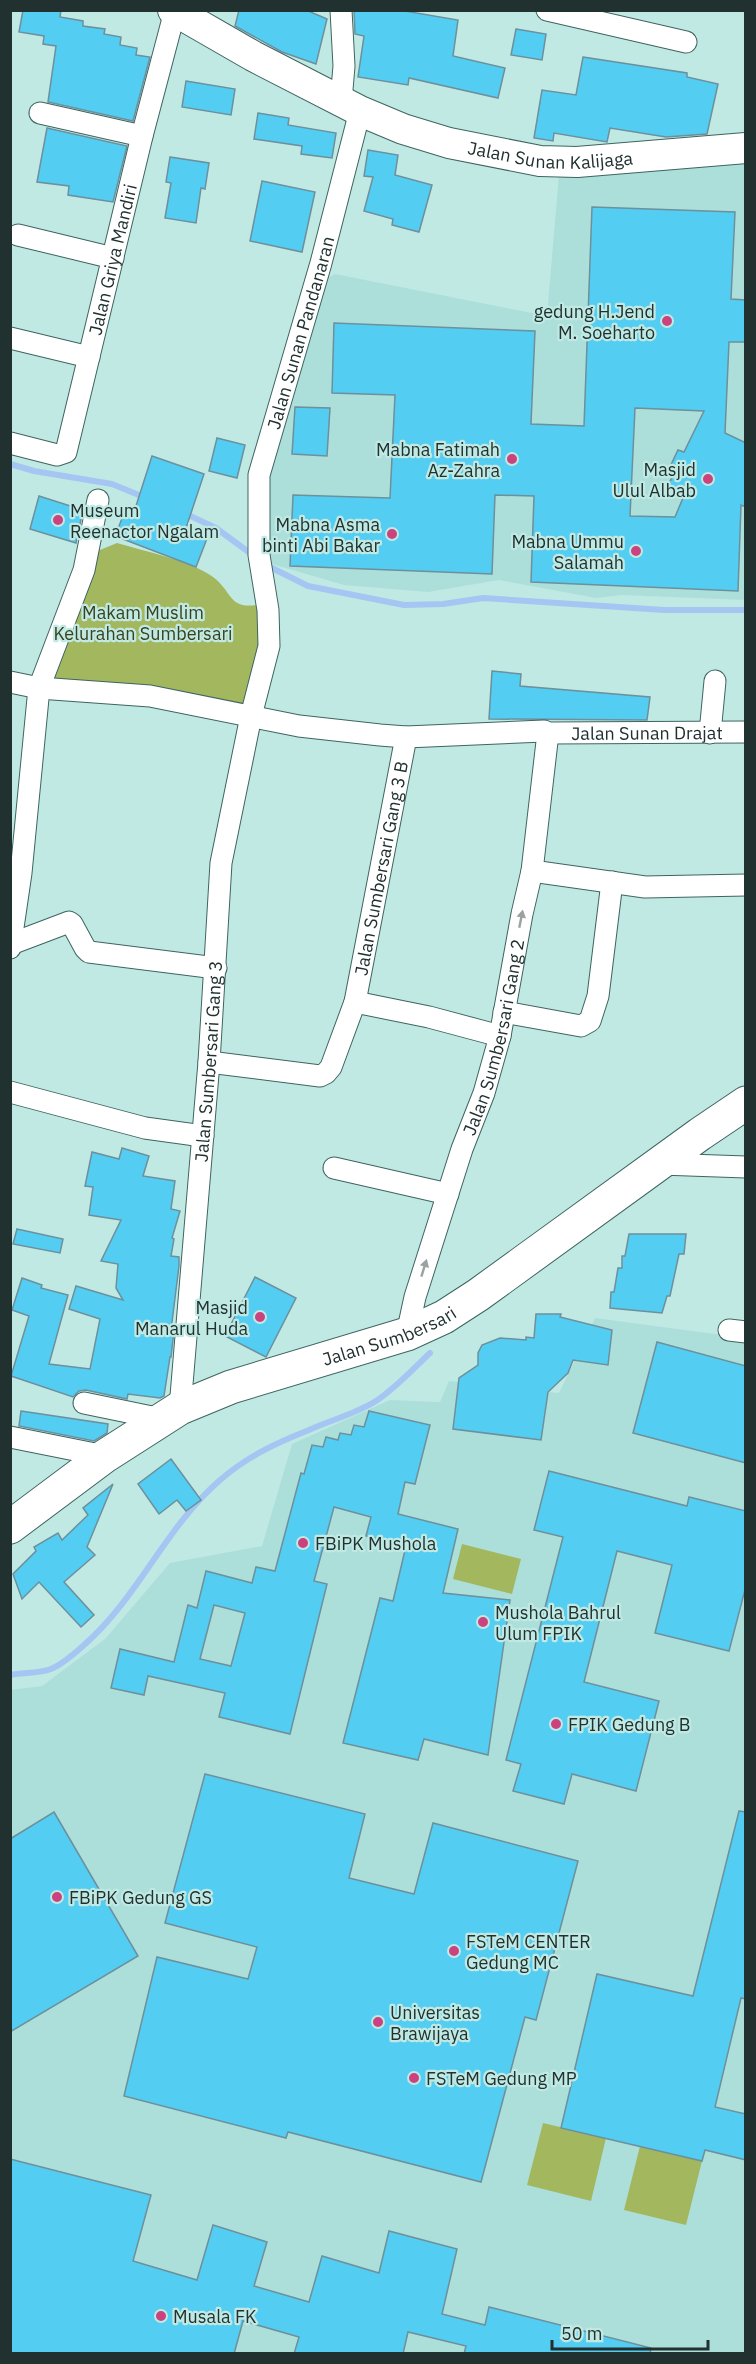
<svg xmlns="http://www.w3.org/2000/svg" width="756" height="2364" font-family="'IBM Plex Sans',sans-serif">
  <style>
    .built { fill: #acdfda }
    .green { fill: #a3b75f }
    .lines { fill: none; stroke-linecap: round; stroke-linejoin: round }
    .stream { stroke: #a5c6f2; stroke-width: 6 }
    .building { fill: #54cdf2; stroke: #6c909c; stroke-width: 1.5; fill-rule: evenodd }
    .minor-casing { stroke: #3e6460; stroke-width: 23 }
    .secondary-casing { stroke: #3e6460; stroke-width: 32 }
    .primary-casing { stroke: #3e6460; stroke-width: 35 }
    .minor { stroke: #fff; stroke-width: 21 }
    .secondary { stroke: #fff; stroke-width: 30 }
    .primary { stroke: #fff; stroke-width: 33 }
    .oneway { fill: #9ba2a1 }
    .poi-dot { fill: #cb437e; stroke: #c0e9e4; stroke-width: 2 }
    .labels { text-anchor: middle; dominant-baseline: central; stroke-width: 4.5; stroke-linejoin: round; paint-order: stroke }
    .street-label { font-size: 18px; fill: #20312f; stroke: #c0e9e4 }
    .poi-label { font-size: 18px; fill: #20312f; stroke: #c0e9e4; text-anchor: start }
    .park-label { font-size: 18px; fill: #38411b; stroke: #c0e9e4 }
  </style>
  <rect width="100%" height="100%" fill="#c0e9e4"/>
  <!-- built -->
  <g class="built">
    <polygon points="745,161 745,600 622,595 596,598 499,580 428,592 344,585 272,564 265,535 267,478 327,278 335,274 547,316 559,174"/>
    <polygon points="595,1318 745,1338 745,2353 11,2353 10,1690 42,1686 105,1639 170,1563 262,1546 292,1444 390,1400 440,1402 449,1381 559,1393"/>
  </g>
  <!-- green -->
  <g class="green">
    <path d="M 117,543 C 144,551 191,561 213,577 C 233,592 228,609 257,605 L 266,640 L 249,707 L 52,683 L 95,552 Z"/>
    <polygon points="462,1544 521,1559 512,1594 453,1579"/>
    <polygon points="543,2123 606,2138 591,2201 527,2185"/>
    <polygon points="640,2146 702,2161 686,2225 624,2210"/>
  </g>
  <g class="lines">
    <!-- stream -->
    <g class="stream">
      <polyline points="10,464 34,471 112,484 146,498"/>
      <polyline points="184,513 216,528 250,553"/>
      <polyline points="270,567 308,586 404,605 443,604 483,598 664,610 746,610"/>
      <path d="M 10,1675 C 23,1672 38,1674 51,1669 C 63,1664 74,1654 84,1645 C 138,1598 165,1528 219,1481 C 246,1457 276,1443 309,1430 C 331,1420 355,1414 376,1401 C 396,1388 413,1369 430,1353"/>
    </g>
  </g>
  <!-- building -->
  <g class="building">
    <polygon points="23,10 61,10 60,17 83,21 83,26 105,29 104,34 121,37 120,45 137,48 136,55 150,57 133,121 48,102 56,46 43,44 44,36 19,32"/>
    <polygon points="239,10 306,10 327,19 316,64 282,52 235,26"/>
    <polygon points="354,10 399,10 458,20 453,56 505,68 498,98 409,78 408,85 358,77 364,36 355,34"/>
    <polygon points="516,29 546,34 542,60 511,55"/>
    <polygon points="583,57 687,73 687,77 718,84 707,134 666,137 610,128 607,142 554,133 553,141 534,138 542,90 576,95"/>
    <polygon points="186,81 235,89 231,115 182,107"/>
    <polygon points="258,113 289,118 288,125 336,133 332,158 301,154 302,146 254,139"/>
    <polygon points="47,128 127,146 113,202 68,195 69,186 37,182"/>
    <polygon points="368,150 398,155 395,175 432,185 419,232 392,225 393,219 364,211 373,177 364,176"/>
    <polygon points="170,157 209,163 205,189 201,188 196,223 165,218 171,183 166,182"/>
    <polygon points="262,181 315,192 302,252 250,241"/>
    <path d="M 592,207 L 735,212 L 731,299 L 746,300 L 746,342 L 729,342 L 725,433 L 746,443 L 746,507 L 741,505 L 738,591 L 531,582 L 534,496 L 495,495 L 492,574 L 290,566 L 293,495 L 390,498 L 395,395 L 332,393 L 334,323 L 535,331 L 531,424 L 584,426 ZM 635,408 L 704,411 L 684,452 L 678,450 L 668,471 L 674,474 L 668,485 L 685,493 L 675,517 L 630,516 Z"/>
    <polygon points="295,407 330,408 327,456 292,454"/>
    <polygon points="217,438 245,445 237,478 209,471"/>
    <polygon points="152,456 204,474 186,528 208,536 196,567 115,536 127,506 135,509"/>
    <polygon points="39,496 83,510 76,543 30,529"/>
    <polygon points="492,671 521,674 520,686 650,697 647,720 489,719"/>
    <polygon points="122,1148 149,1156 143,1176 175,1181 171,1209 180,1211 172,1238 174,1239 171,1256 179,1257 179,1266 171,1330 174,1331 171,1357 170,1357 164,1396 160,1398 128,1394 127,1399 86,1390 79,1391 73,1397 11,1376 29,1316 12,1310 22,1278 42,1285 41,1288 68,1295 49,1364 90,1369 100,1319 69,1309 76,1286 123,1300 116,1288 118,1264 101,1261 121,1220 89,1215 93,1187 85,1186 92,1152 119,1159"/>
    <polygon points="17,1229 63,1239 60,1253 13,1244"/>
    <polygon points="629,1234 686,1234 684,1254 679,1254 670,1296 667,1296 662,1313 610,1308 611,1292 614,1292 618,1268 622,1268 622,1256 625,1256"/>
    <polygon points="255,1277 296,1298 266,1357 225,1336"/>
    <polygon points="536,1314 561,1314 560,1317 612,1330 608,1365 573,1360 568,1373 548,1392 541,1440 453,1429 459,1378 478,1365 478,1353 482,1345 500,1338 526,1340 526,1337 534,1338"/>
    <polygon points="657,1342 746,1366 746,1463 633,1433"/>
    <polygon points="21,1411 108,1424 107,1433 94,1441 19,1426"/>
    <path d="M 369,1411 L 430,1425 L 415,1484 L 405,1482 L 398,1514 L 458,1529 L 443,1593 L 510,1600 L 488,1755 L 424,1739 L 418,1760 L 343,1743 L 380,1598 L 393,1601 L 406,1546 L 366,1536 L 371,1517 L 334,1507 L 314,1581 L 327,1584 L 290,1734 L 219,1717 L 225,1693 L 148,1676 L 144,1695 L 111,1688 L 120,1649 L 174,1662 L 188,1605 L 197,1608 L 206,1571 L 252,1583 L 256,1567 L 275,1571 L 301,1473 L 304,1474 L 312,1445 L 323,1447 L 326,1437 L 338,1440 L 340,1433 L 351,1435 L 354,1425 L 364,1427 ZM 214,1605 L 245,1613 L 231,1666 L 200,1659 Z"/>
    <polygon points="171,1459 201,1500 186,1511 177,1500 159,1514 138,1484"/>
    <polygon points="549,1471 687,1506 689,1497 746,1511 746,1586 729,1651 655,1633 672,1565 617,1551 584,1682 659,1701 636,1791 572,1774 564,1804 513,1791 521,1764 506,1760 563,1537 534,1530"/>
    <polygon points="113,1484 87,1547 95,1555 64,1582 94,1615 81,1627 39,1582 22,1599 13,1574 36,1551 34,1547 58,1533 62,1540 88,1515 83,1508"/>
    <polygon points="205,1774 365,1814 349,1878 414,1894 433,1823 578,1861 536,2020 525,2017 481,2182 288,2132 286,2138 124,2096 157,1957 248,1979 257,1947 165,1923"/>
    <polygon points="739,1811 746,1812 746,1999 741,1998 715,2107 746,2114 746,2160 705,2150 702,2161 561,2128 597,1974 693,1996"/>
    <polygon points="54,1812 138,1956 10,2032 10,1839"/>
    <polygon points="10,2159 151,2195 133,2261 197,2280 213,2225 267,2242 254,2286 309,2302 322,2256 379,2273 389,2231 457,2249 442,2314 485,2325 489,2307 651,2348 650,2354 464,2354 466,2346 408,2332 403,2354 294,2354 299,2337 243,2321 234,2354 10,2354"/>
  </g>
  <g class="lines">
    <defs>
      <g id="minor">
        <polyline points="341,10 344,66 341,101"/>
        <polyline points="547,10 686,42"/>
        <polyline points="40,113 142,136"/>
        <polyline points="18,235 113,258"/>
        <polyline points="10,338 89,357"/>
        <path id="s1" d="M 10,443 L 57,455 L 66,452 L 142,136 L 175,11"/>
        <path id="s2" d="M 10,682 L 39,688 L 150,696 L 299,726 L 380,735 L 406,737 L 544,731 L 548,733 L 746,732"/>
        <polyline points="710,733 715,681"/>
        <polyline points="532,871 645,887 746,885"/>
        <polyline points="11,944 69,922 72,924 85,948 89,952 216,968"/>
        <polyline points="10,948 21,873 39,688 84,570 98,500"/>
        <polyline points="355,1002 429,1017 500,1036"/>
        <polyline points="504,1012 581,1026 590,1021 598,996 612,882"/>
        <path id="s3" d="M 209,1062 L 320,1076 L 326,1073 L 331,1067 L 355,1002 L 406,737"/>
        <polyline points="10,1092 145,1128 203,1136"/>
        <polyline points="660,1164 746,1167"/>
        <polyline points="334,1168 448,1194"/>
        <polyline points="729,1330 746,1332"/>
        <path id="s4" d="M 407,1334 L 415,1297 L 462,1149 L 484,1093 L 500,1036 L 522,914 L 532,871 L 548,733"/>
        <polyline points="84,1403 152,1417 165,1417"/>
        <path id="s5" d="M 180,1408 L 209,1062 L 221,863 L 251,716 L 269,646 L 268,610 L 259,555 L 259,475 L 321,263 L 360,111"/>
        <polyline points="10,1437 105,1456"/>
      </g>
      <g id="secondary">
        <path id="s6" d="M 173,10 L 253,56 L 360,111 L 403,129 L 449,143 L 540,161 L 577,162 L 746,148"/>
      </g>
      <g id="primary">
        <path id="s7" d="M 10,1527 L 105,1456 L 180,1408 L 231,1387 L 407,1334 L 444,1317 L 478,1295 L 700,1134 L 746,1103"/>
      </g>
    </defs>
    <!-- minor casing -->
    <use href="#minor" class="minor-casing"/>
    <!-- secondary casing -->
    <use href="#secondary" class="secondary-casing"/>
    <!-- primary casing -->
    <use href="#primary" class="primary-casing"/>
    <!-- minor -->
    <use href="#minor" class="minor"/>
    <!-- secondary -->
    <use href="#secondary" class="secondary"/>
    <!-- primary -->
    <use href="#primary" class="primary"/>
  </g>
  <!-- one-way arrows -->
  <defs><path id="oneway-solid" d="M-6-.8H1V-3.2L6.5 0L1 3.2V.8H-6Z" transform="scale(1.5)"/></defs>
  <g class="oneway">
    <use href="#oneway-solid" transform="translate(521 919) rotate(-79)"/>
    <use href="#oneway-solid" transform="translate(424 1268) rotate(-73)"/>
  </g>
  <!-- markers -->
  <g class="poi-dot">
    <circle cx="667" cy="321" r="6"/>
    <circle cx="512" cy="459" r="6"/>
    <circle cx="708" cy="479" r="6"/>
    <circle cx="58" cy="520" r="6"/>
    <circle cx="392" cy="534" r="6"/>
    <circle cx="636" cy="551" r="6"/>
    <circle cx="260" cy="1317" r="6"/>
    <circle cx="303" cy="1543" r="6"/>
    <circle cx="483" cy="1622" r="6"/>
    <circle cx="556" cy="1724" r="6"/>
    <circle cx="57" cy="1897" r="6"/>
    <circle cx="454" cy="1951" r="6"/>
    <circle cx="378" cy="2022" r="6"/>
    <circle cx="414" cy="2078" r="6"/>
    <circle cx="161" cy="2316" r="6"/>
  </g>
  <g class="labels">
    <!-- street labels -->
    <g class="street-label">
      <text stroke="none"><textPath href="#s6" startOffset="410">Jalan Sunan Kalijaga</textPath></text>
      <text stroke="none"><textPath href="#s1" startOffset="256">Jalan Griya Mandiri</textPath></text>
      <text stroke="none"><textPath href="#s5" startOffset="1089">Jalan Sunan Pandanaran</textPath></text>
      <text stroke="none"><textPath href="#s2" startOffset="642">Jalan Sunan Drajat</textPath></text>
      <text stroke="none"><textPath href="#s3" startOffset="332">Jalan Sumbersari Gang 3 B</textPath></text>
      <text stroke="none"><textPath href="#s4" startOffset="310">Jalan Sumbersari Gang 2</textPath></text>
      <text stroke="none"><textPath href="#s5" startOffset="348">Jalan Sumbersari Gang 3</textPath></text>
      <text stroke="none"><textPath href="#s7" startOffset="429">Jalan Sumbersari</textPath></text>
    </g>
    <!-- poi labels -->
    <g class="poi-label">
      <text x="655" y="311" text-anchor="end">gedung H.Jend<tspan x="655" dy="21">M. Soeharto</tspan></text>
      <text x="500" y="449" text-anchor="end">Mabna Fatimah<tspan x="500" dy="21">Az-Zahra</tspan></text>
      <text x="696" y="469" text-anchor="end">Masjid<tspan x="696" dy="21">Ulul Albab</tspan></text>
      <text x="70" y="510">Museum<tspan x="70" dy="21">Reenactor Ngalam</tspan></text>
      <text x="380" y="524" text-anchor="end">Mabna Asma<tspan x="380" dy="21">binti Abi Bakar</tspan></text>
      <text x="624" y="541" text-anchor="end">Mabna Ummu<tspan x="624" dy="21">Salamah</tspan></text>
      <text x="248" y="1307" text-anchor="end">Masjid<tspan x="248" dy="21">Manarul Huda</tspan></text>
      <text x="315" y="1543">FBiPK Mushola</text>
      <text x="495" y="1612">Mushola Bahrul<tspan x="495" dy="21">Ulum FPIK</tspan></text>
      <text x="568" y="1724">FPIK Gedung B</text>
      <text x="69" y="1897">FBiPK Gedung GS</text>
      <text x="466" y="1941">FSTeM CENTER<tspan x="466" dy="21">Gedung MC</tspan></text>
      <text x="390" y="2012">Universitas<tspan x="390" dy="21">Brawijaya</tspan></text>
      <text x="426" y="2078">FSTeM Gedung MP</text>
      <text x="173" y="2316">Musala FK</text>
    </g>
    <!-- park labels -->
    <g class="park-label">
      <text x="143" y="612">Makam Muslim<tspan x="143" dy="21">Kelurahan Sumbersari</tspan></text>
    </g>
  </g>
  <!-- border -->
  <rect width="756" height="2364" fill="none" stroke="#20312f" stroke-width="24"/>
  <!-- scale -->
  <path d="M552 2340v9h156v-9" fill="none" stroke="#20312f" stroke-width="3"/>
  <text x="561" y="2340" font-size="18" fill="#20312f" stroke="#c0e9e4" stroke-width="4.5" paint-order="stroke">50 m</text>
</svg>
